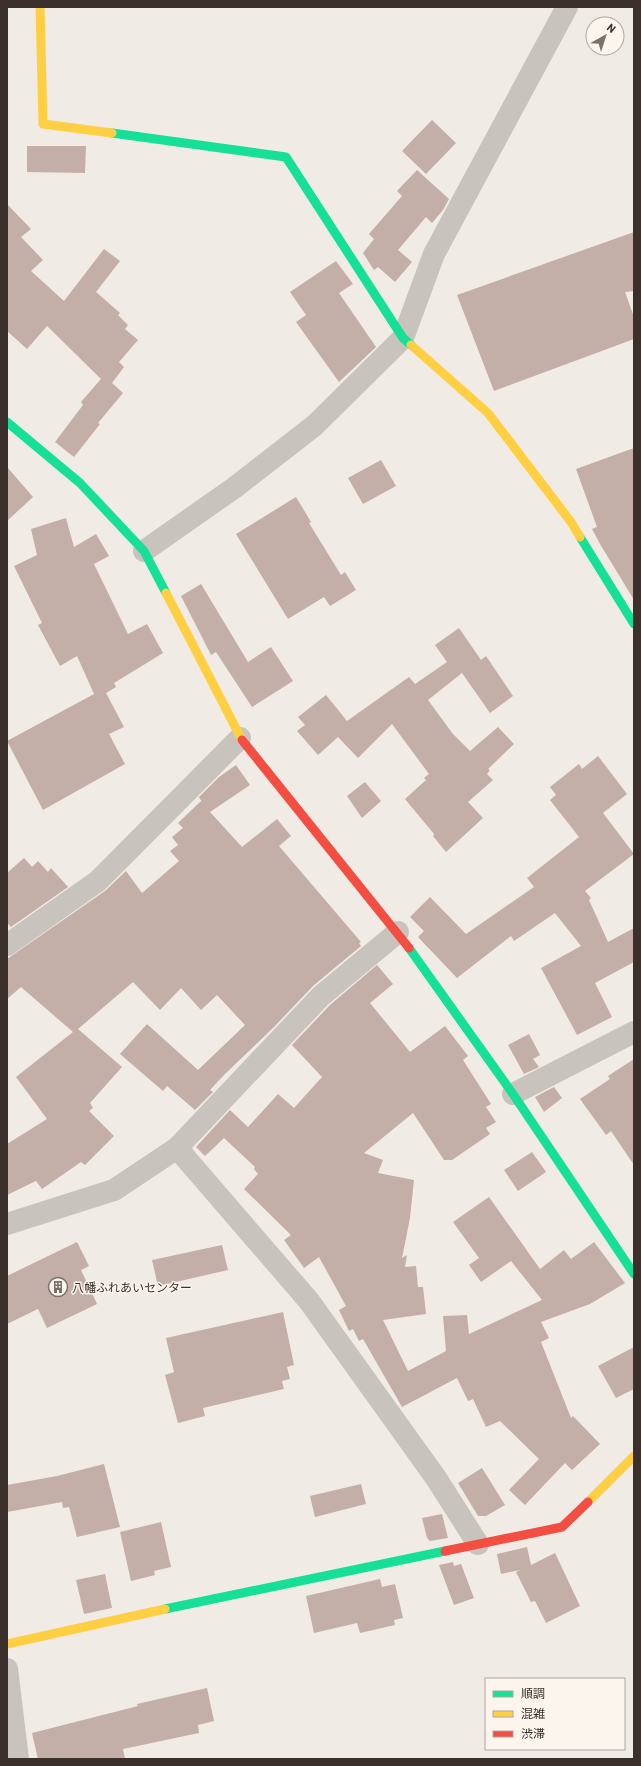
<svg xmlns="http://www.w3.org/2000/svg" width="641" height="1766" font-family="Barlow,'Noto Sans JP',sans-serif">
  <style>
    .building { fill: #c3afa7 }
    .lines { fill: none; stroke-linecap: round; stroke-linejoin: round }
    .street { stroke: #c9c3be; stroke-width: 22 }
    .fast { stroke: #16e098; stroke-width: 9 }
    .slow { stroke: #ffcf43; stroke-width: 9 }
    .jam { stroke: #f24e42; stroke-width: 9 }
    .labels { text-anchor: middle; dominant-baseline: central; stroke-width: 3; stroke-linejoin: round; paint-order: stroke }
    .poi-label { font-size: 12px; fill: #3b302b; stroke: #fbf5ee; text-anchor: start }
  </style>
  <rect width="100%" height="100%" fill="#f0ebe5"/>
  <!-- building -->
  <g class="building">
    <polygon points="432,120 456,143 426,174 402,151"/>
    <polygon points="27,146 86,146 85,173 27,172"/>
    <polygon points="417,170 449,199 443,210 432,223 426,217 398,250 412,262 395,282 378,267 374,270 363,253 374,239 369,234 402,196 397,191"/>
    <polygon points="7,204 31,229 21,237 43,260 31,271 64,301 104,249 120,261 96,292 120,313 118,315 128,325 125,329 138,340 119,362 124,367 112,383 123,393 98,423 100,424 74,457 55,442 83,405 81,402 101,379 47,326 27,349 7,331"/>
    <polygon points="634,232 634,291 625,292 634,317 634,339 494,391 457,295"/>
    <polygon points="336,261 353,284 339,293 376,347 339,382 296,322 306,315 290,292"/>
    <polygon points="634,448 634,600 600,544 592,529 597,527 576,469"/>
    <polygon points="381,460 396,486 363,504 348,478"/>
    <polygon points="7,467 33,497 7,521"/>
    <polygon points="296,497 311,522 309,523 341,575 345,572 356,590 330,606 324,597 288,619 236,534"/>
    <polygon points="66,518 74,547 96,534 109,556 94,564 128,634 147,624 163,653 114,683 116,687 106,693 124,727 109,734 125,764 43,810 7,741 94,694 77,656 60,666 38,625 42,623 14,566 37,555 31,529"/>
    <polygon points="201,584 248,662 271,647 293,681 252,707 216,652 211,655 181,596"/>
    <polygon points="459,628 481,660 486,656 513,696 490,713 462,673 428,700 453,734 470,751 498,727 514,744 488,769 490,770 487,774 493,780 468,802 483,818 446,852 433,836 434,834 405,799 426,780 424,778 429,774 392,724 358,758 338,737 318,755 297,731 305,725 298,717 326,695 347,721 409,677 415,684 447,662 435,645"/>
    <polygon points="598,756 627,794 603,813 634,854 585,891 591,898 589,900 608,942 634,928 634,962 595,983 612,1017 577,1035 541,968 581,946 555,913 514,941 511,936 457,978 418,937 424,931 410,917 430,897 466,934 534,887 527,878 579,837 550,800 556,795 550,787 579,764 582,769"/>
    <polygon points="236,765 250,785 210,812 242,847 277,819 291,836 279,846 361,942 359,943 361,946 313,986 274,1027 224,1075 210,1090 213,1092 195,1110 167,1086 163,1091 120,1054 147,1024 198,1070 245,1025 217,995 201,1010 181,988 160,1010 133,982 78,1029 122,1067 90,1103 93,1108 89,1111 114,1136 85,1165 81,1162 42,1189 36,1181 7,1195 7,1144 47,1119 16,1077 73,1032 21,987 7,999 7,959 105,891 126,871 142,893 179,861 170,851 178,845 172,837 183,828 178,823 201,801 203,804 199,797 219,777"/>
    <polygon points="365,782 381,801 362,818 347,796"/>
    <polygon points="24,858 32,867 38,861 48,872 51,868 68,887 11,927 7,923 7,873"/>
    <polygon points="377,965 393,984 370,1003 410,1052 445,1026 468,1056 463,1060 491,1104 486,1107 496,1122 486,1128 490,1134 452,1160 444,1160 413,1113 364,1153 383,1160 378,1173 414,1180 410,1218 402,1258 407,1255 405,1267 416,1266 418,1287 423,1287 426,1314 383,1320 408,1371 446,1351 443,1316 467,1315 469,1334 542,1300 511,1261 481,1282 469,1265 479,1258 453,1222 489,1197 540,1269 564,1250 571,1259 594,1242 625,1283 590,1304 541,1322 549,1338 541,1342 571,1418 573,1416 600,1444 572,1470 565,1463 525,1505 509,1490 539,1459 500,1421 486,1427 473,1399 468,1401 457,1378 402,1407 363,1339 359,1341 353,1329 349,1331 339,1310 346,1306 319,1257 304,1268 284,1240 291,1235 244,1189 258,1174 254,1169 255,1167 224,1138 205,1156 196,1147 230,1110 248,1127 278,1094 294,1108 322,1077 292,1045 330,1005"/>
    <polygon points="529,1034 540,1055 533,1059 539,1067 524,1074 508,1045"/>
    <polygon points="634,1059 634,1165 611,1131 606,1135 580,1099 610,1079 608,1076"/>
    <polygon points="554,1087 562,1098 544,1112 535,1097"/>
    <polygon points="532,1152 546,1172 518,1191 504,1170"/>
    <polygon points="77,1242 89,1266 81,1270 97,1304 47,1328 38,1309 7,1324 7,1276"/>
    <polygon points="222,1245 228,1270 158,1286 152,1260"/>
    <polygon points="283,1312 294,1365 287,1367 290,1379 282,1381 284,1389 203,1408 205,1416 178,1423 165,1375 174,1372 166,1338"/>
    <polygon points="634,1347 634,1389 616,1398 598,1366"/>
    <polygon points="104,1464 120,1527 77,1537 69,1507 63,1508 62,1502 7,1512 7,1485 57,1476"/>
    <polygon points="482,1468 505,1505 486,1516 478,1516 458,1483"/>
    <polygon points="361,1484 366,1504 315,1517 310,1496"/>
    <polygon points="442,1514 448,1538 430,1541 427,1538 422,1518"/>
    <polygon points="161,1522 171,1567 154,1571 155,1575 131,1581 120,1532"/>
    <polygon points="527,1547 531,1565 555,1553 580,1606 546,1623 535,1601 531,1602 516,1572 520,1570 501,1574 497,1554"/>
    <polygon points="453,1562 454,1566 461,1564 474,1598 454,1605 439,1565"/>
    <polygon points="105,1574 112,1608 84,1614 76,1580"/>
    <polygon points="380,1579 382,1587 395,1584 403,1618 394,1620 395,1625 360,1633 357,1623 314,1633 306,1596"/>
    <polygon points="207,1688 214,1721 198,1725 199,1733 123,1749 125,1759 38,1759 32,1733 138,1706 137,1704"/>
  </g>
  <g class="lines">
    <!-- street -->
    <g class="street">
      <polyline points="144,551 234,488 315,425 403,338 434,254 567,7"/>
      <polyline points="7,945 98,881 240,738"/>
      <polyline points="513,1094 634,1032"/>
      <polyline points="177,1148 309,1301 436,1478 478,1544"/>
      <polyline points="7,1224 114,1190 177,1148 321,996 398,932"/>
      <polyline points="7,1669 18,1759"/>
    </g>
    <!-- fast -->
    <g class="fast">
      <polyline points="112,133 286,157 403,338 411,345"/>
      <polyline points="7,422 80,483 144,551 166,593"/>
      <polyline points="580,537 634,624"/>
      <polyline points="409,948 513,1094 634,1274"/>
      <polyline points="165,1609 445,1551"/>
    </g>
    <!-- slow -->
    <g class="slow">
      <polyline points="40,7 43,124 112,133"/>
      <polyline points="411,345 488,413 571,522 580,537"/>
      <polyline points="166,593 242,740"/>
      <polyline points="588,1502 634,1456"/>
      <polyline points="7,1644 165,1609"/>
    </g>
    <!-- jam -->
    <g class="jam">
      <polyline points="242,740 409,948"/>
      <polyline points="445,1551 562,1527 588,1502"/>
    </g>
  </g>
  <!-- icons -->
  <defs>
    <symbol id="building-ring" viewBox="-11 -11 22 22"><circle r="9.5" fill="#fbf5ee" stroke="#7a716c" stroke-width="1.5"/><path d="M-4-6H4V6H1V3H-1V6H-4ZM-2.5-4.3h1.7v1.8h-1.7ZM.8-4.3h1.7v1.8H.8ZM-2.5-1h1.7V.8h-1.7ZM.8-1h1.7V.8H.8Z" fill="#7a716c"/></symbol>
  </defs>
  <g fill-rule="evenodd">
    <use href="#building-ring" x="47" y="1276" width="22" height="22"/>
  </g>
  <g class="labels">
    <!-- poi labels -->
    <g class="poi-label">
      <text x="72" y="1287">八幡ふれあいセンター</text>
    </g>
  </g>
  <!-- border -->
  <rect width="641" height="1766" fill="none" stroke="#3b302b" stroke-width="16"/>
  <!-- legend -->
  <rect x="485" y="1678" width="140" height="72" fill="#fbf5ee" stroke="#aea6a0"/>
  <rect x="493" y="1691" width="20" height="6" fill="#16e098" stroke="#aea6a0"/>
  <text x="521" y="1698" font-size="12" fill="#3b302b">順調</text>
  <rect x="493" y="1711" width="20" height="6" fill="#ffcf43" stroke="#aea6a0"/>
  <text x="521" y="1718" font-size="12" fill="#3b302b">混雑</text>
  <rect x="493" y="1731" width="20" height="6" fill="#f24e42" stroke="#aea6a0"/>
  <text x="521" y="1738" font-size="12" fill="#3b302b">渋滞</text>
  <!-- north arrow -->
  <g transform="translate(605 36) rotate(39)"><circle r="19" fill="#fbf5ee" stroke="#aea6a0"/>
  <path d="M0-3L7 15L0 10L-7 15Z" fill="#7a716c"/>
  <text y="-6" font-size="11" font-weight="bold" text-anchor="middle" fill="#3b302b">N</text>
  </g>
</svg>
